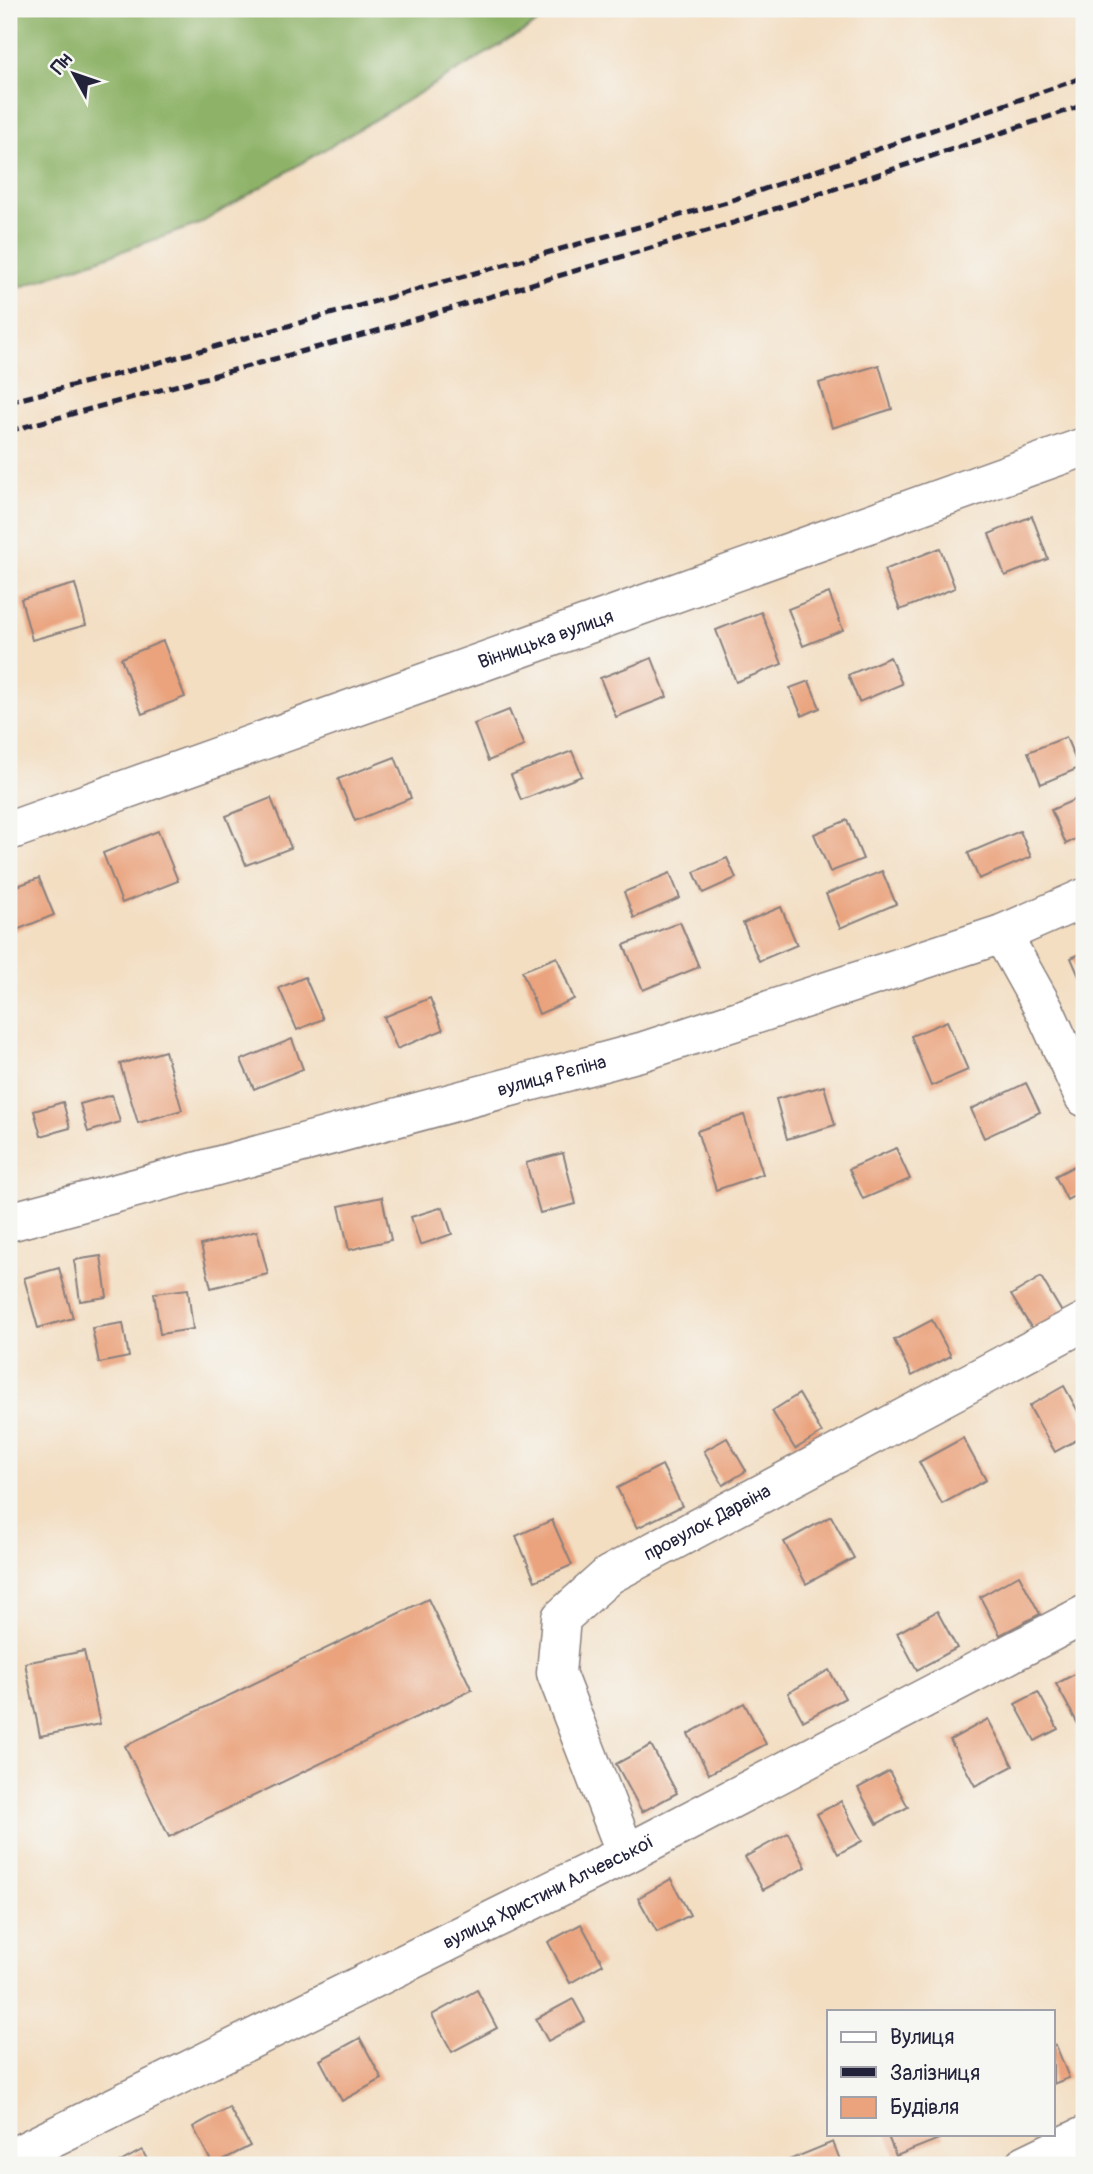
<svg xmlns="http://www.w3.org/2000/svg" width="1093" height="2174" font-family="Pangolin,sans-serif">
  <style>
    .forest { fill: #8eb368; stroke: #586a52; stroke-width: 2 }
    .building { fill: #eaa37d }
    .lines { fill: none; stroke-linecap: round; stroke-linejoin: round }
    .street-casing { stroke: #8a807e; stroke-width: 41 }
    .secondary-casing { stroke: #8a807e; stroke-width: 41 }
    .street { stroke: #fff; stroke-width: 38 }
    .secondary { stroke: #fff; stroke-width: 38 }
    .rail { stroke: #22223b; stroke-width: 5; stroke-dasharray: 10 5; stroke-linecap: butt }
    .labels { text-anchor: middle; dominant-baseline: central; stroke-width: 6; stroke-linejoin: round; paint-order: stroke }
    .street-label { font-size: 19px; fill: #22223b; stroke: #f6f6f2 }
  </style>
  <rect width="100%" height="100%" fill="#f6f6f2"/>
  <filter id="ink" filterUnits="userSpaceOnUse"><feTurbulence type="fractalNoise" baseFrequency=".0143" numOctaves="2"/><feDisplacementMap in="SourceGraphic" scale="14" xChannelSelector="R" yChannelSelector="G"/><feConvolveMatrix kernelMatrix="1 2 1 2 8 2 1 2 1" color-interpolation-filters="sRGB"/></filter>
  <filter id="wash" filterUnits="userSpaceOnUse"><feTurbulence type="fractalNoise" baseFrequency=".00686" numOctaves="4" result="noise"/><feDisplacementMap in="SourceGraphic" scale="28" xChannelSelector="R" yChannelSelector="G"/><feGaussianBlur stdDeviation="1.57" result="paint"/><feColorMatrix in="noise" values="0 0 0 0 0 0 0 0 0 0 0 0 0 0 0 0 0 1.4 0 .05"/><feComposite in="paint" operator="in"/></filter>
  <g filter="url(#wash)">
    <rect width="100%" height="100%" fill="#f3dec2"/>
    <!-- forest -->
    <polygon class="forest" points="9,9 561,9 199,224 9,291"/>
    <g id="blocks">
      <!-- building -->
      <g class="building">
        <polygon points="879,365 892,409 832,428 819,383"/>
        <polygon points="1032,516 1048,559 1005,576 989,534"/>
        <polygon points="940,548 955,588 900,610 884,570"/>
        <polygon points="75,584 86,625 32,640 21,599"/>
        <polygon points="829,593 843,630 803,646 788,609"/>
        <polygon points="761,612 782,664 736,682 716,630"/>
        <polygon points="163,641 185,697 142,714 121,658"/>
        <polygon points="890,657 902,684 859,702 848,675"/>
        <polygon points="652,658 667,697 616,717 600,678"/>
        <polygon points="809,681 820,708 802,716 790,688"/>
        <polygon points="509,710 524,746 488,761 474,724"/>
        <polygon points="1066,737 1079,768 1041,784 1028,752"/>
        <polygon points="572,751 582,776 521,800 511,775"/>
        <polygon points="395,757 411,798 355,821 338,779"/>
        <polygon points="1083,796 1084,835 1066,844 1051,810"/>
        <polygon points="271,798 291,848 246,865 226,816"/>
        <polygon points="847,820 863,859 830,872 814,834"/>
        <polygon points="158,831 178,881 122,903 103,853"/>
        <polygon points="1020,831 1031,857 979,879 968,853"/>
        <polygon points="727,858 736,878 703,893 694,872"/>
        <polygon points="882,871 896,904 840,928 826,894"/>
        <polygon points="670,873 680,898 634,918 624,892"/>
        <polygon points="39,878 54,915 9,933 9,889"/>
        <polygon points="781,907 797,945 759,961 743,923"/>
        <polygon points="680,922 699,967 643,990 624,945"/>
        <polygon points="1084,952 1084,988 1071,958"/>
        <polygon points="557,957 574,999 539,1014 522,971"/>
        <polygon points="305,977 323,1019 297,1030 279,988"/>
        <polygon points="430,998 443,1030 397,1049 384,1017"/>
        <polygon points="947,1021 968,1070 931,1086 911,1036"/>
        <polygon points="292,1039 303,1069 254,1089 241,1060"/>
        <polygon points="165,1051 182,1110 138,1123 120,1064"/>
        <polygon points="1026,1083 1040,1112 984,1138 971,1109"/>
        <polygon points="824,1086 835,1125 787,1139 776,1099"/>
        <polygon points="112,1095 120,1122 88,1132 80,1104"/>
        <polygon points="63,1102 70,1128 41,1136 34,1111"/>
        <polygon points="744,1115 763,1174 716,1190 697,1131"/>
        <polygon points="896,1148 910,1179 863,1199 849,1169"/>
        <polygon points="563,1153 576,1204 540,1213 526,1163"/>
        <polygon points="1084,1161 1084,1191 1067,1200 1055,1176"/>
        <polygon points="382,1197 391,1240 349,1250 339,1206"/>
        <polygon points="443,1207 452,1234 420,1245 411,1217"/>
        <polygon points="257,1231 268,1274 211,1288 201,1245"/>
        <polygon points="101,1256 107,1297 80,1301 74,1260"/>
        <polygon points="59,1268 73,1318 38,1328 24,1278"/>
        <polygon points="1041,1277 1063,1314 1034,1332 1011,1295"/>
        <polygon points="188,1289 193,1329 160,1334 154,1293"/>
        <polygon points="932,1320 951,1356 912,1376 894,1340"/>
        <polygon points="123,1323 129,1357 99,1363 92,1328"/>
        <polygon points="1064,1386 1084,1422 1084,1436 1055,1452 1029,1406"/>
        <polygon points="799,1394 822,1433 795,1449 772,1411"/>
        <polygon points="727,1438 746,1471 723,1485 704,1451"/>
        <polygon points="963,1438 986,1480 942,1504 919,1462"/>
        <polygon points="662,1465 682,1506 637,1528 617,1488"/>
        <polygon points="831,1516 854,1558 806,1584 784,1542"/>
        <polygon points="552,1520 572,1565 535,1581 516,1536"/>
        <polygon points="1019,1575 1040,1614 1000,1635 980,1597"/>
        <polygon points="428,1599 472,1690 169,1837 125,1746"/>
        <polygon points="937,1611 957,1648 917,1670 897,1633"/>
        <polygon points="84,1651 100,1724 40,1736 25,1663"/>
        <polygon points="1084,1669 1084,1723 1079,1726 1056,1684"/>
        <polygon points="829,1670 845,1698 803,1721 788,1693"/>
        <polygon points="1038,1692 1058,1729 1035,1741 1015,1704"/>
        <polygon points="744,1703 766,1744 709,1774 688,1734"/>
        <polygon points="988,1719 1013,1766 975,1786 950,1740"/>
        <polygon points="651,1745 677,1793 642,1812 616,1764"/>
        <polygon points="889,1771 908,1807 877,1824 858,1788"/>
        <polygon points="841,1801 862,1841 838,1854 817,1814"/>
        <polygon points="788,1833 806,1867 763,1890 745,1857"/>
        <polygon points="671,1879 690,1915 657,1932 638,1898"/>
        <polygon points="581,1924 603,1964 570,1983 548,1942"/>
        <polygon points="477,1990 497,2028 452,2052 432,2015"/>
        <polygon points="573,1999 585,2021 548,2041 536,2019"/>
        <polygon points="360,2038 382,2079 342,2101 320,2060"/>
        <polygon points="1056,2045 1069,2078 1053,2084 1053,2046"/>
        <polygon points="229,2107 250,2146 213,2165 193,2127"/>
        <polygon points="887,2134 943,2134 944,2137 896,2156"/>
        <polygon points="833,2142 842,2165 785,2165 784,2162"/>
        <polygon points="142,2150 150,2165 115,2165"/>
      </g>
    </g>
  </g>
  <g filter="url(#ink)">
    <use href="#blocks" fill-opacity="0" stroke="#8a807e" stroke-width="2"/>
    <g class="lines">
      <defs>
        <g id="street">
          <polyline points="1002,934 1046,1013 1084,1097"/>
          <path id="s1" d="M 9,1222 L 644,1051 L 1002,934 L 1084,898"/>
          <path id="s2" d="M 626,1854 L 556,1673 L 561,1618 L 609,1575 L 1084,1322"/>
          <path id="s3" d="M 9,2159 L 626,1854 L 1084,1615"/>
          <polyline points="1024,2165 1084,2136"/>
        </g>
        <g id="secondary">
          <path id="s4" d="M 9,831 L 1084,447"/>
        </g>
      </defs>
      <!-- street casing -->
      <use href="#street" class="street-casing"/>
      <!-- secondary casing -->
      <use href="#secondary" class="secondary-casing"/>
      <!-- street -->
      <use href="#street" class="street"/>
      <!-- secondary -->
      <use href="#secondary" class="secondary"/>
      <!-- rail -->
      <g class="rail">
        <polyline points="9,402 125,372 727,202 1084,77"/>
        <polyline points="9,431 370,333 733,223 1084,105"/>
      </g>
    </g>
  </g>
  <g class="labels">
    <!-- street labels -->
    <g class="street-label">
      <text stroke="none"><textPath href="#s4" startOffset="570">Вінницька вулиця</textPath></text>
      <text stroke="none"><textPath href="#s1" startOffset="562">вулиця Рєпіна</textPath></text>
      <text stroke="none"><textPath href="#s2" startOffset="425">провулок Дарвіна</textPath></text>
      <text stroke="none"><textPath href="#s3" startOffset="602">вулиця Христини Алчевської</textPath></text>
    </g>
  </g>
  <!-- margin -->
  <rect width="1093" height="2174" fill="none" stroke="#f6f6f2" stroke-width="35"/>
  <!-- legend -->
  <rect x="827" y="2010" width="228" height="126" fill="#f6f6f2" stroke="#a1a1a9" stroke-width="2"/>
  <rect x="841" y="2032" width="35" height="10" fill="#ffffff" stroke="#a1a1a9" stroke-width="2"/>
  <text x="890" y="2044" font-size="21" fill="#22223b">Вулиця</text>
  <rect x="841" y="2067" width="35" height="10" fill="#22223b" stroke="#a1a1a9" stroke-width="2"/>
  <text x="890" y="2080" font-size="21" fill="#22223b">Залізниця</text>
  <rect x="841" y="2097" width="35" height="21" fill="#eaa37d" stroke="#a1a1a9" stroke-width="2"/>
  <text x="890" y="2114" font-size="21" fill="#22223b">Будівля</text>
  <!-- north arrow -->
  <g transform="translate(74 74) rotate(310)" stroke="#f6f6f2" stroke-width="5" paint-order="stroke">
  <path d="M0-5L12 26L0 18L-12 26Z" fill="#22223b"/>
  <text y="-10" font-size="19" font-weight="bold" text-anchor="middle" fill="#22223b">Пн</text>
  </g>
</svg>
